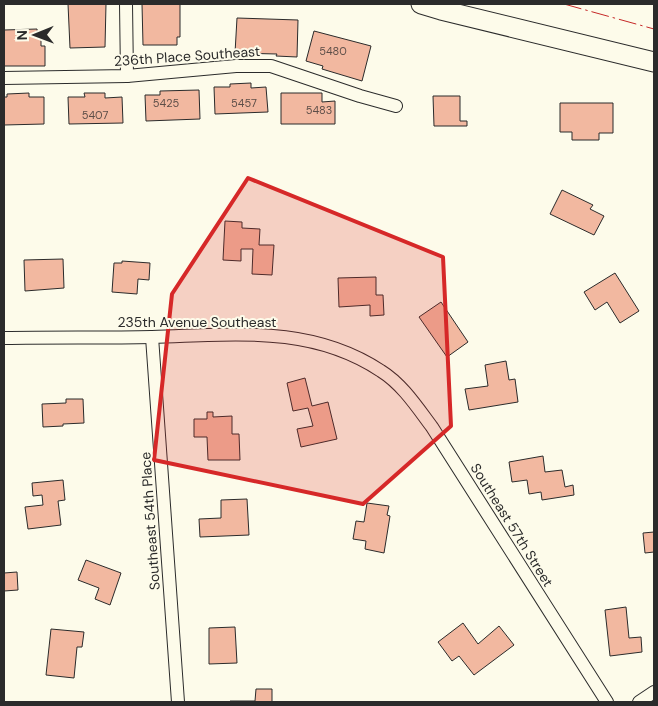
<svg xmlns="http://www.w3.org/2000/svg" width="658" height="706" font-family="'DM Sans',sans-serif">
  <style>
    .building { fill: #f2b8a0; stroke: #2b2b2b }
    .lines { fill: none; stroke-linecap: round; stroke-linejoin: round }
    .minor-casing { stroke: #2b2b2b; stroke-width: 14 }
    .secondary-casing { stroke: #2b2b2b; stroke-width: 21 }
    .minor { stroke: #fdfbea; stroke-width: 12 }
    .secondary { stroke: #fdfbea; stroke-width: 19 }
    .power { stroke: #c62828; stroke-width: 1; stroke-dasharray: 18 4 2.5 4; stroke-linecap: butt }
    .marked { fill: #d62828; fill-opacity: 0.2; stroke: #d62828; stroke-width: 4; stroke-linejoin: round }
    .labels { text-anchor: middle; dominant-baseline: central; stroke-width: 4; stroke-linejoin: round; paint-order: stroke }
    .number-label { font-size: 11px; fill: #5d4e48 }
    .street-label { font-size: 14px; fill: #2b2b2b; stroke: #fdfbea }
  </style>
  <rect width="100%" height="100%" fill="#fdfbea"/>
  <!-- building -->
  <g class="building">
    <polygon points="68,4 106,4 105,47 70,48"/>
    <polygon points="142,4 180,4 180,37 177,37 177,45 143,45"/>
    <polygon points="237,18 298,20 297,57 276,56 277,54 235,53"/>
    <polygon points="37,29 38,37 41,37 41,46 45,46 45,66 4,66 4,30"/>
    <polygon points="314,31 371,46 362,81 322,69 323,66 306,61"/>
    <polygon points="251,83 251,88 266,87 268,112 215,114 214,87 230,87 230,84"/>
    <polygon points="199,90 200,119 146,121 145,95 160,95 160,91"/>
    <polygon points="29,93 29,97 44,97 44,124 4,125 4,97 7,97 7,94"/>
    <polygon points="84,93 105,93 105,98 122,97 123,123 69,124 68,97 85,97"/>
    <polygon points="281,93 322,93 322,102 335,101 335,124 281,124"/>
    <polygon points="433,96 460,96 460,121 467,121 467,126 434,126"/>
    <polygon points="560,103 613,103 613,133 599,133 599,140 572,140 572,132 560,132"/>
    <polygon points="562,190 593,205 590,209 604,216 594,235 550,214"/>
    <polygon points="225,221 242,222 242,228 260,229 259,245 274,245 272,275 252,274 253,249 241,249 241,261 223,260"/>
    <polygon points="63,259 64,288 25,291 24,260"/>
    <polygon points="122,261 150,263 149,280 138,279 137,294 112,292 114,263 122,263"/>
    <polygon points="615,273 639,311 620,323 607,302 595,310 584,292"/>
    <polygon points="376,277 376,295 383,295 384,315 370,316 370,305 339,307 338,278"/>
    <polygon points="441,302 468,342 447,357 419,317"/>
    <polygon points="506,361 509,380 515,379 518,402 469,410 465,389 488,386 485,365"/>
    <polygon points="305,378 312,406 328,402 337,439 301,447 297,429 313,426 308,408 293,411 287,383"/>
    <polygon points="66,399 83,399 84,423 63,424 63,426 43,427 42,404 66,403"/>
    <polygon points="207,412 213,412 213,417 232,416 232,434 239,434 240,460 208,460 207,437 194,437 194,419 207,419"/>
    <polygon points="543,456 545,472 562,470 565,487 573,485 574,495 542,500 541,492 529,494 527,480 512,482 509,462"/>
    <polygon points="63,480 65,500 58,501 61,525 28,529 25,507 43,505 42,495 33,496 32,483"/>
    <polygon points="247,499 249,535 200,537 199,519 221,518 221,500"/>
    <polygon points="367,503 389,506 387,515 390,516 384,553 365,549 366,541 353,539 356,521 364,522"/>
    <polygon points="654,532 654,552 645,553 643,533"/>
    <polygon points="86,560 121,573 110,605 95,599 99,588 78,580"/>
    <polygon points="17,572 18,590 4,591 4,573"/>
    <polygon points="626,607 629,638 641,637 642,652 610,656 605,610"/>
    <polygon points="463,623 478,644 499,626 514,645 474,675 459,656 452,661 438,642"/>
    <polygon points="235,627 237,663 209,664 209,628"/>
    <polygon points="51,629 84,632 82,647 77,647 74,678 46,675"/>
    <polygon points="256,689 272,689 272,702 230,702 230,701 255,701"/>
  </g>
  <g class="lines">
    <defs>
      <g id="minor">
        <polyline points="126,4 127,76"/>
        <polyline points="4,78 127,76 236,66 271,66 360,96 396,106"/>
        <polyline points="152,337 178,702"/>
        <path d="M 4,338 C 53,337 103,338 152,337 C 232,335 310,324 381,371 C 402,384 417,407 432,427 L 607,702"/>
        <polyline points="639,702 654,692"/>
      </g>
      <polyline id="secondary" points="421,4 441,10 654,62"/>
    </defs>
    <!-- minor casing -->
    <use href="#minor" class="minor-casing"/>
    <!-- secondary casing -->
    <use href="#secondary" class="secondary-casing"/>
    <!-- minor -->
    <use href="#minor" class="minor"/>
    <!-- secondary -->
    <use href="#secondary" class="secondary"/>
    <!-- power -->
    <polyline class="power" points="564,4 654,29"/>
  </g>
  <!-- marked area -->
  <path class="marked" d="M 248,178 L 443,257 L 451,426 L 363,504 L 154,460 L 172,294 Z"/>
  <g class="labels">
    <!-- number labels -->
    <g class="number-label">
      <text x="333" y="51">5480</text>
      <text x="166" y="103">5425</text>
      <text x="244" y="103">5457</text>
      <text x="319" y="110">5483</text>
      <text x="95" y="115">5407</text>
    </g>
    <!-- street labels -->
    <g class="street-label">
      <text transform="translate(187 56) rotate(-4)">236th Place Southeast</text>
      <text x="197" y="322">235th Avenue Southeast</text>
      <text transform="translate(150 521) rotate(-94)">Southeast 54th Place</text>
      <text transform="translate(512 525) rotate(58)">Southeast 57th Street</text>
    </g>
  </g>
  <!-- border -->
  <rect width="658" height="706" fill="none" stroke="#2b2b2b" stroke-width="10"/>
  <!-- north arrow -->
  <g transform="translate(35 35) rotate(269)" stroke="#fdfbea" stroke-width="4" paint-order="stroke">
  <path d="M0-4L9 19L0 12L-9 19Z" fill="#2b2b2b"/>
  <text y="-8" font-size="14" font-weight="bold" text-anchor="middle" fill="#2b2b2b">N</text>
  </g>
</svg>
